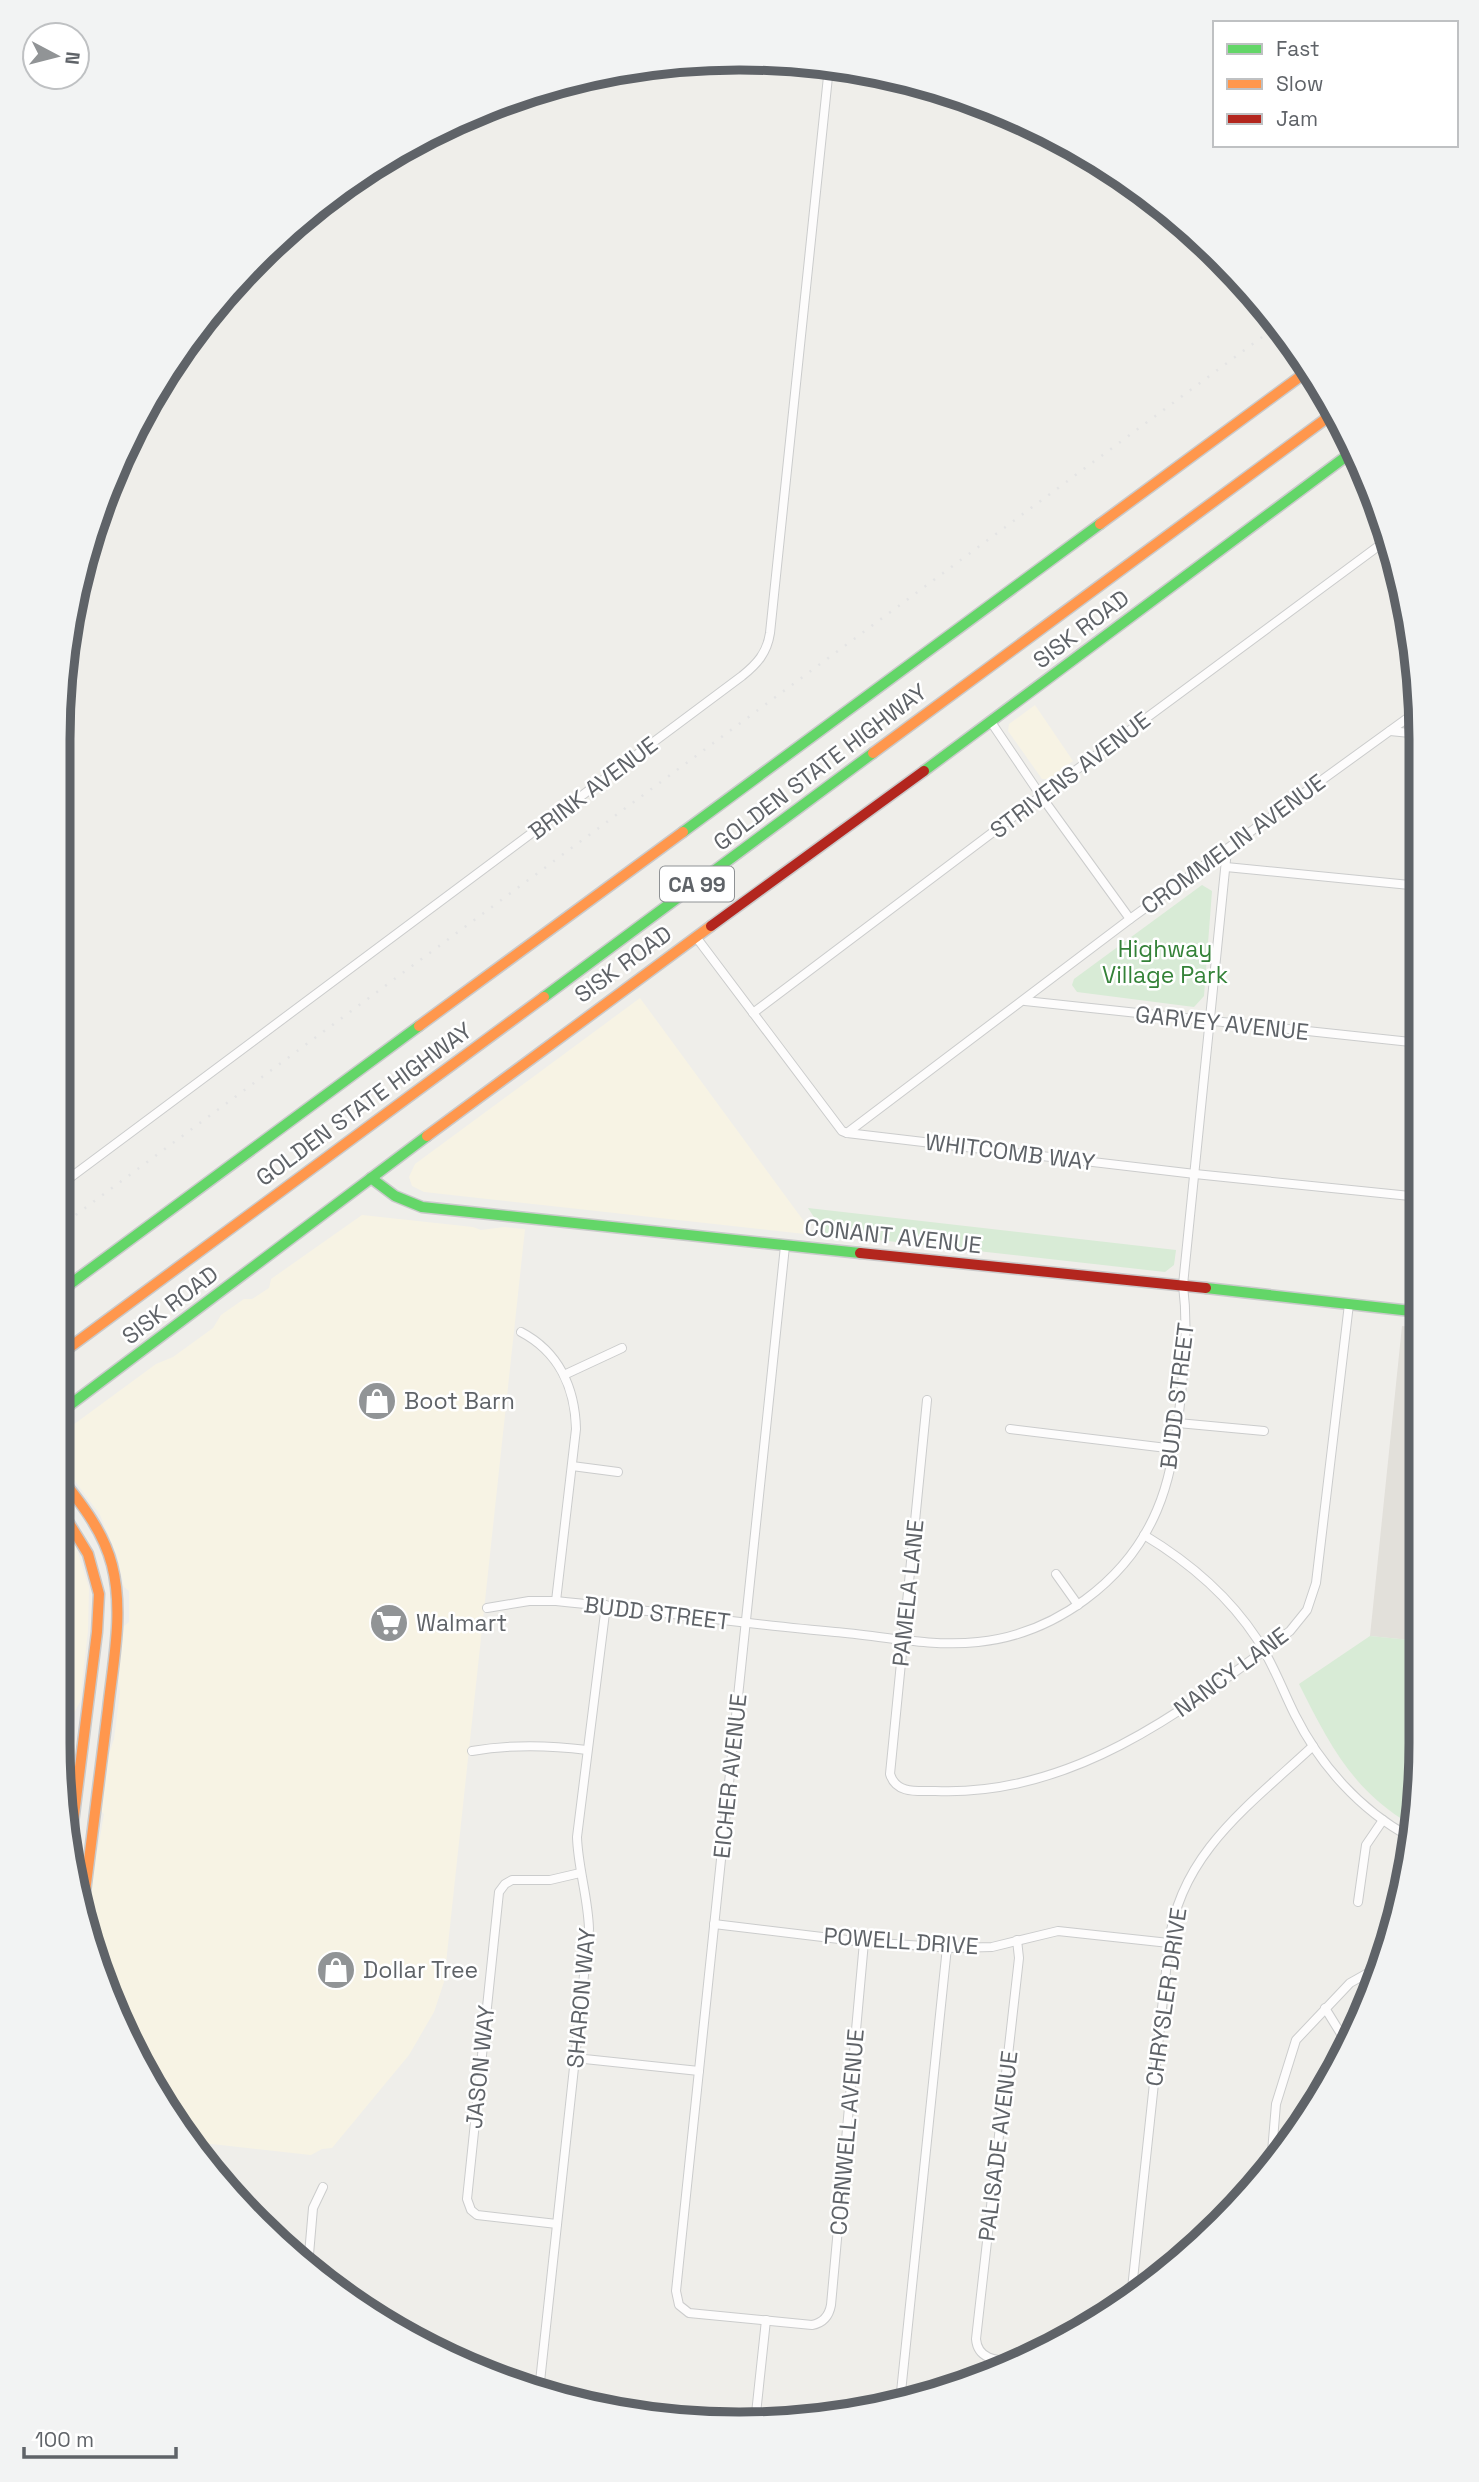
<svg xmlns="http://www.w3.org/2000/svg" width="1479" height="2482" font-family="'Space Grotesk',sans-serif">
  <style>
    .commercial { fill: #f7f3e4 }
    .education { fill: #e2e0da }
    .green { fill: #d8ebd6 }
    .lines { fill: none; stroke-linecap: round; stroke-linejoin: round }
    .street-casing { stroke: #cbcccc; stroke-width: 10 }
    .fast-casing { stroke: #cacacb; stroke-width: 13 }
    .slow-casing { stroke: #cacacb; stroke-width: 13 }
    .jam-casing { stroke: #cacacb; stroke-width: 13 }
    .street { stroke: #fdfcfc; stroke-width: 8 }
    .fast { stroke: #63d668; stroke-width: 10 }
    .slow { stroke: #ff974d; stroke-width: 10 }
    .jam { stroke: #b3261e; stroke-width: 10 }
    .rail { stroke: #e4e4e4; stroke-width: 2.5; stroke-dasharray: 2 9; stroke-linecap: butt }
    .labels { text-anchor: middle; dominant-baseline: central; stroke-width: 5; stroke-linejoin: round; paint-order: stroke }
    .shield { fill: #fff; stroke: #8f9295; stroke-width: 2 }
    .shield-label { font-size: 21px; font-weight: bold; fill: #5f6368 }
    .street-label { font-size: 23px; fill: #5f6368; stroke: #fff }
    .park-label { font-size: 23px; fill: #348238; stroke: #fff }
    .poi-label { font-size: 23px; fill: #5f6368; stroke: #fff; text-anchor: start }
    .rim { fill: none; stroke: #5f6368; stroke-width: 9 }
  </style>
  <rect width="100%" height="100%" fill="#efeeea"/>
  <!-- commercial -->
  <g class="commercial">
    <polygon points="1035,705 1073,761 1049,779 1042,779 1008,731 1009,724"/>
    <polygon points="640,998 814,1235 424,1192 412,1186 409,1177 415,1164"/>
    <polygon points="362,1215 473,1227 481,1230 504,1227 525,1229 444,1982 434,2012 409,2055 332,2148 322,2149 311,2155 194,2142 198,2156 128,2044 94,1961 86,1915 94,1854 98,1849 104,1814 100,1810 108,1757 114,1739 120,1692 118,1678 124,1626 129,1622 129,1591 124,1587 117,1556 100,1515 58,1458 58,1436 156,1364 173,1357 213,1328 221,1315 244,1299 252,1299 269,1288 271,1279"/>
    <polygon points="58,1518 76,1546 89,1588 88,1631 80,1702 73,1715 66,1769 69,1786 67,1798 58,1742"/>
  </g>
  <!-- education -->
  <polygon class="education" points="1402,1326 1420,1328 1420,1641 1370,1636"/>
  <!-- green -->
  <g class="green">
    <polygon points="1202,885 1212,891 1204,996 1194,1007 1077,992 1072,985 1074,979"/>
    <polygon points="808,1208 1176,1250 1174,1265 1165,1272 825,1234"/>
    <path d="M 1370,1636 L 1420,1641 L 1420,1787 L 1412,1825 C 1353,1792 1328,1742 1299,1684 Z"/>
  </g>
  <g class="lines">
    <defs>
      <g id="street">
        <polyline points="991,722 1041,796 1130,919"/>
        <polyline points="1390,731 1420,734"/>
        <polyline points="1226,867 1420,886"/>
        <polyline points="696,937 842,1131 847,1133 1195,1174 1420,1197"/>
        <polyline points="1025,1001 1420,1043"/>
        <polyline points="753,1013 1041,796 1388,539"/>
        <polyline points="847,1133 1130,919 1420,709"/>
        <path d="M 59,1186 L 742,676 C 757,664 767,653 770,633 L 829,67"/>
        <path d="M 785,1246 L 676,2291 L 679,2305 L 689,2313 L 812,2325 C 823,2323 829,2316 831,2305 L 864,1942"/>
        <path d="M 521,1332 C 559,1352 575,1388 576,1429 L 556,1601"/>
        <polyline points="564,1375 622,1348"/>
        <path d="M 927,1400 L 890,1774 C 896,1794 917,1791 935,1791 C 1073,1797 1185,1710 1290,1631 L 1307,1610 L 1316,1583 L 1349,1304"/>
        <polyline points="1178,1423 1264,1431"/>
        <polyline points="1010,1429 1175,1449"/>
        <polyline points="572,1466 618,1472"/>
        <path d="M 1144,1535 C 1189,1562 1228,1595 1257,1639 C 1273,1663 1282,1689 1295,1715 C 1320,1765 1360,1810 1410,1837"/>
        <polyline points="1056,1574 1078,1605"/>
        <path d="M 487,1608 L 529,1601 L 556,1601 C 650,1610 742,1624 835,1632 C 883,1636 930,1647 978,1642 C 1055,1634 1127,1581 1157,1510 C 1169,1482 1174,1452 1178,1422 C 1183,1375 1189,1333 1183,1285 L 1227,850"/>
        <path d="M 472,1751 C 512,1744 548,1745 587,1750"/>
        <polyline points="1358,1902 1366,1845 1383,1820"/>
        <polyline points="714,1924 864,1942 954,1948 992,1947 1058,1931 1169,1943"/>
        <path d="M 1017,1940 L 1019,1958 L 976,2339 C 978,2363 1003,2360 1022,2362"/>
        <polyline points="1325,2008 1346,2042"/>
        <polyline points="575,2058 699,2071"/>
        <polyline points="1271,2164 1276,2104 1296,2040 1350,1983 1366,1974 1382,1969"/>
        <polyline points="557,2224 477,2215 471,2210 467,2199 499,1892 505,1884 512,1880 550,1880 580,1873"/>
        <polyline points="308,2266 313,2208 323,2187"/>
        <path d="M 1131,2298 L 1169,1943 C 1180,1853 1251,1804 1313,1746"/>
        <path d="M 539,2391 L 589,1929 C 588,1897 578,1868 577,1837 L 606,1605"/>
        <polyline points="900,2402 947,1947"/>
        <polyline points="755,2423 766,2320"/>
      </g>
      <g id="fast">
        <polyline points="924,771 1352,452"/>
        <polyline points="683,832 1100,524"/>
        <polyline points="544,997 873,753"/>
        <polyline points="371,1178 395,1196 422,1207 860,1253"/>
        <polyline points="1206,1288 1420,1312"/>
        <polyline points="58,1293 419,1026"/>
        <polyline points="58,1414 427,1136"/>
      </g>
      <g id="slow">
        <polyline points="1100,524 1309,370"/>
        <polyline points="873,753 1335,412"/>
        <polyline points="419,1026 683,832"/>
        <polyline points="427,1136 711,926"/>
        <polyline points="58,1356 544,997"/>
        <path d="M 58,1474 C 80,1502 103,1530 112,1565 C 124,1612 113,1662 108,1709 C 100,1773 92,1836 84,1900"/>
        <polyline points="58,1505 88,1554 99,1594 97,1632 72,1831"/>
      </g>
      <g id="jam">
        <polyline points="711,926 924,771"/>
        <polyline points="860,1253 1206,1288"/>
      </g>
    </defs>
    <!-- street casing -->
    <use href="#street" class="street-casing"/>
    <!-- fast casing -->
    <use href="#fast" class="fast-casing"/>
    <!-- slow casing -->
    <use href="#slow" class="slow-casing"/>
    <!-- jam casing -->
    <use href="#jam" class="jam-casing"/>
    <!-- street -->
    <use href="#street" class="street"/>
    <!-- fast -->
    <use href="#fast" class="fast"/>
    <!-- slow -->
    <use href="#slow" class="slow"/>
    <!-- jam -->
    <use href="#jam" class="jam"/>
    <!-- rail -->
    <polyline class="rail" points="58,1228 1277,326"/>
  </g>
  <!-- icons -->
  <defs>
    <symbol id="shop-disc" viewBox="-11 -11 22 22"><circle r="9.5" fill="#919496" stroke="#fff"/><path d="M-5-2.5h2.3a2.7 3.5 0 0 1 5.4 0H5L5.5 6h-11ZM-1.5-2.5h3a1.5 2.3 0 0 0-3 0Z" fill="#fff"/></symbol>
    <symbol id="supermarket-disc" viewBox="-11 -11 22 22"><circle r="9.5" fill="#919496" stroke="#fff"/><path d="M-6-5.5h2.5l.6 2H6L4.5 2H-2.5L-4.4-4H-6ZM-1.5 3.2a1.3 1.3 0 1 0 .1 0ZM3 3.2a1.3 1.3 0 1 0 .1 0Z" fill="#fff"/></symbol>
  </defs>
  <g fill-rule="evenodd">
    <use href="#shop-disc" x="355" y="1379" width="44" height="44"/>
    <use href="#supermarket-disc" x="367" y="1601" width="44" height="44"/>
    <use href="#shop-disc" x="314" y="1948" width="44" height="44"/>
  </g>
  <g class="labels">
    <!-- shield labels -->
    <rect class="shield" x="660" y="866.5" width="74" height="35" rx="5"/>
    <g class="shield-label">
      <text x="697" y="884">CA 99</text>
    </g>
    <!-- street labels -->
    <g class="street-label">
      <text transform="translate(1081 629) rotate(-37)">SISK ROAD</text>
      <text transform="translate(820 767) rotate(-37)">GOLDEN STATE HIGHWAY</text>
      <text transform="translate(1070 775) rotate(-37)">STRIVENS AVENUE</text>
      <text transform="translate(593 788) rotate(-37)">BRINK AVENUE</text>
      <text transform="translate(1233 844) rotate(-36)">CROMMELIN AVENUE</text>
      <text transform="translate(623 964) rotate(-36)">SISK ROAD</text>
      <text transform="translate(1222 1023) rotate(6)">GARVEY AVENUE</text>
      <text transform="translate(364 1104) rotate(-36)">GOLDEN STATE HIGHWAY</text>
      <text transform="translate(1010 1152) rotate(7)">WHITCOMB WAY</text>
      <text transform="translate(893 1236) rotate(6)">CONANT AVENUE</text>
      <text transform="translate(170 1305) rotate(-37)">SISK ROAD</text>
      <text transform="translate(1177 1396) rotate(-83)">BUDD STREET</text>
      <text transform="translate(908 1593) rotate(-84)">PAMELA LANE</text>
      <text transform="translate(657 1613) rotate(7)">BUDD STREET</text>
      <text transform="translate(1231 1672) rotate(-36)">NANCY LANE</text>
      <text transform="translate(730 1776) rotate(-84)">EICHER AVENUE</text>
      <text transform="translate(901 1941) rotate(4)">POWELL DRIVE</text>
      <text transform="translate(1166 1997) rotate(-82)">CHRYSLER DRIVE</text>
      <text transform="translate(581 1998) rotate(-85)">SHARON WAY</text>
      <text transform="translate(480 2067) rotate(-84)">JASON WAY</text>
      <text transform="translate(847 2132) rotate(-85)">CORNWELL AVENUE</text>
      <text transform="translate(998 2146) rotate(-83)">PALISADE AVENUE</text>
    </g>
    <!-- park labels -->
    <g class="park-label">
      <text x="1165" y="949">Highway<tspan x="1165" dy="26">Village Park</tspan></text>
    </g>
    <!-- poi labels -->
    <g class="poi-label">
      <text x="404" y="1401">Boot Barn</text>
      <text x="416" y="1623">Walmart</text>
      <text x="363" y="1970">Dollar Tree</text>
    </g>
  </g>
  <!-- crop -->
  <path d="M0 0H1479V2482H0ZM739 70H740A669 669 0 0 1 1409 739V1743A669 669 0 0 1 740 2412H739A669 669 0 0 1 70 1743V739A669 669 0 0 1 739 70Z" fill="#f2f3f3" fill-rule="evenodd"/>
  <path class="rim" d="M739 70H740A669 669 0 0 1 1409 739V1743A669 669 0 0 1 740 2412H739A669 669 0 0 1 70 1743V739A669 669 0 0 1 739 70Z"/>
  <!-- legend -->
  <rect x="1213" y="21" width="245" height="126" fill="#ffffff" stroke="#bfc1c3" stroke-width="2"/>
  <rect x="1227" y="44" width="35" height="10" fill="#63d668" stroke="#bfc1c3" stroke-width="2"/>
  <text x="1276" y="56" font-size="21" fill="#5f6368">Fast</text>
  <rect x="1227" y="79" width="35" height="10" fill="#ff974d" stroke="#bfc1c3" stroke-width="2"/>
  <text x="1276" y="91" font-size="21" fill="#5f6368">Slow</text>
  <rect x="1227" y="114" width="35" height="10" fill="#b3261e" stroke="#bfc1c3" stroke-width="2"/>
  <text x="1276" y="126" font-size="21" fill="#5f6368">Jam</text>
  <!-- north arrow -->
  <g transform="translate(56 56) rotate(97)"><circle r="33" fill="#ffffff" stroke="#bfc1c3" stroke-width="2"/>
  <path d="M0-5L12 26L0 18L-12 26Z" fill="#919496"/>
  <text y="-10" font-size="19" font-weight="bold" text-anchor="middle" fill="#5f6368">N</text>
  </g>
  <!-- scale -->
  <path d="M24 2447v10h152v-10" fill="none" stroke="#5f6368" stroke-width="3.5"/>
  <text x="35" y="2447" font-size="21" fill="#5f6368" stroke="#ffffff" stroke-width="5" paint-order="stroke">100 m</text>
</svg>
